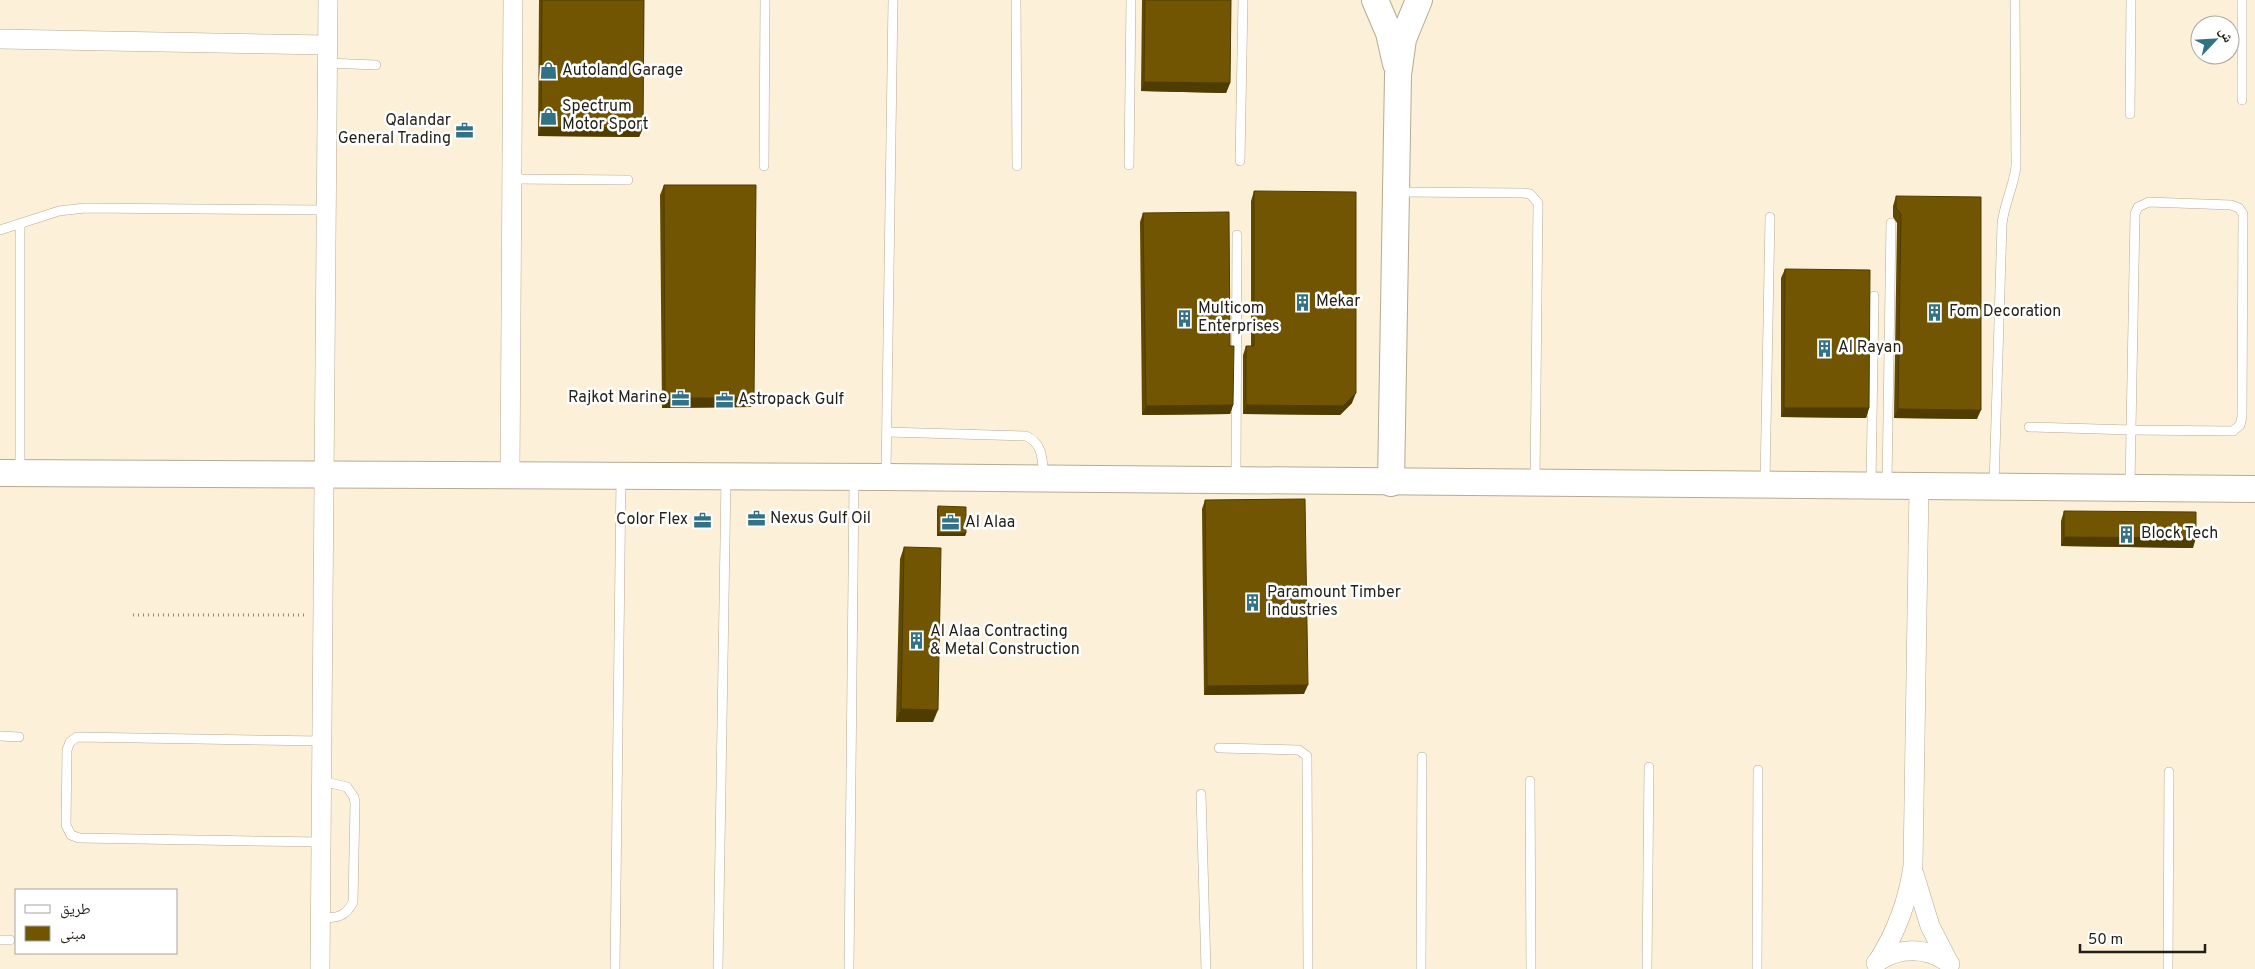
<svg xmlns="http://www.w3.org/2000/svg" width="2255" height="969" font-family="Overpass,'Noto Naskh Arabic',sans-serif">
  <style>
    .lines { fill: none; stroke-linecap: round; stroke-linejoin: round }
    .lane-casing { stroke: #b5aa93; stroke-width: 10 }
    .street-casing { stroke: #b5aa93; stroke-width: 20 }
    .secondary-casing { stroke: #b5aa93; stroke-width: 28 }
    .path { stroke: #918a79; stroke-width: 3; stroke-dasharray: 1 4; stroke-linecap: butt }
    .lane { stroke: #fff; stroke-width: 9 }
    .street { stroke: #fff; stroke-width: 19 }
    .secondary { stroke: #fff; stroke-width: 26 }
    .wall { fill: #614902 }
    .shaded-wall { fill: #4f3c01 }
    .building { fill: #715502; stroke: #4f3c01 }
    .labels { text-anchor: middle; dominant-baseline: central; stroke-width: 5; stroke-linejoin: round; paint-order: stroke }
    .poi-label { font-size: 16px; fill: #231f16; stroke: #fff; text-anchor: start }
  </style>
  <rect width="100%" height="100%" fill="#fcf1d8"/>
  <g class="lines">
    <defs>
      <g id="lane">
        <polyline points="1016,0 1017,166"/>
        <polyline points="327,63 376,65"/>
        <polyline points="2242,100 2242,0"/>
        <polyline points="2130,114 2131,0"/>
        <polyline points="1240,161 1243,0"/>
        <polyline points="1129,165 1131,0"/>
        <polyline points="764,166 765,0"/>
        <polyline points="512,179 628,180"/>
        <polyline points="1399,192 1524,193 1530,194 1538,203 1535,481"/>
        <polygon points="2149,202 2231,205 2239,208 2243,214 2242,417 2240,425 2233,431 2131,430 2135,214 2138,207"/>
        <polyline points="0,230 59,211 85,208 326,210"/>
        <polyline points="2029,427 2131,430 2130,485"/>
        <path d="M 887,432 L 1026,436 C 1043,443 1042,460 1044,476"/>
        <polyline points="20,471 20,225"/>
        <polyline points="886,475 893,0"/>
        <polyline points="1236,477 1237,235"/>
        <polyline points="1765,482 1770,217"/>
        <polyline points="1887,483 1891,223"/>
        <polyline points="1871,484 1874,296"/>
        <path d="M 1994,485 L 2002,224 C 2004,204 2014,186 2016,166 L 2015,0"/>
        <polyline points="0,736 19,737"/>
        <polyline points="1219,748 1299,750 1307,756 1308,969"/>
        <polyline points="1530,781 1531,969"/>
        <polyline points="1201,794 1206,969"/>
        <polyline points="321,842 79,838 71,835 66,825 67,750 70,742 77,737 322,741"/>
        <path d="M 321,918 C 336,918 346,917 353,902 L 355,803 L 354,797 L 347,787 L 322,781"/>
        <polyline points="0,940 10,940"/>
        <polyline points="615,969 621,477"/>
        <polyline points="718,969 726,479"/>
        <polyline points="849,969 854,480"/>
        <polyline points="1421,969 1422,757"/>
        <polyline points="1647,969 1649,767"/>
        <polyline points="1757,969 1758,770"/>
        <polyline points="2168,969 2169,772"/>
      </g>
      <g id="street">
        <polyline points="0,39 327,45"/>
        <polyline points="510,475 513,0"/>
        <polyline points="1914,874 1930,926 1949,963"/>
        <path d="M 1878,961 C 1897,931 1908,901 1913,866 L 1919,486"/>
        <path d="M 1876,963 C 1899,946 1928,947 1950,964"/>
        <polyline points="320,969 328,0"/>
      </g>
      <g id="secondary">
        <polyline points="1375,0 1389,33 1396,64"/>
        <polyline points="0,473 886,477 2255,489"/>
        <polyline points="1391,483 1398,75 1403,39 1419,0"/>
      </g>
    </defs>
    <!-- lane casing -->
    <use href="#lane" class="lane-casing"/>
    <!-- street casing -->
    <use href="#street" class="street-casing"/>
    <!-- secondary casing -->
    <use href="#secondary" class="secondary-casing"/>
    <!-- path -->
    <polyline class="path" points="133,615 308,615"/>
    <!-- lane -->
    <use href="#lane" class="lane"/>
    <!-- street -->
    <use href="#street" class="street"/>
    <!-- secondary -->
    <use href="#secondary" class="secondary"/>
  </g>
  <!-- wall -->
  <g class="wall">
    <polygon points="539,0 644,0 643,128 639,137 538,136"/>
    <polygon points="1142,0 1231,0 1230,83 1226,93 1141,91"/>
    <polygon points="664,185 754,398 751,407 662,408 660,195"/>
    <polygon points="1254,191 1352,403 1340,415 1243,414 1243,355 1246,346 1251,346 1251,201"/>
    <polygon points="1896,196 1977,419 1894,418 1897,223 1893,217 1893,206"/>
    <polygon points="1143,213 1230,346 1233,405 1230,414 1142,415 1140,222"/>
    <polygon points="1785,269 1869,408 1866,418 1781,417 1781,278"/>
    <polygon points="1205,500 1304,694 1204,695 1202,509"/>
    <polygon points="938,506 966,533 965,536 937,536 937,510"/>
    <polygon points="2064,511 2193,548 2061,546 2061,521"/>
    <polygon points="904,547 933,722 896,722 900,559"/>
  </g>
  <!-- shaded-wall -->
  <g class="shaded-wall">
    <polygon points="1144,82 1230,83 1226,93 1141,91"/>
    <polygon points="541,127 643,128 639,137 538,136"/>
    <polygon points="1356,393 1352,403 1340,415 1243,414 1246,405"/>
    <polygon points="665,398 754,398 751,407 662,408"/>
    <polygon points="1233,405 1230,414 1142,415 1146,406"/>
    <polygon points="1784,408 1869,408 1866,418 1781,417"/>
    <polygon points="1898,409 1981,410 1977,419 1894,418"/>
    <polygon points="938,533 966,533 965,536 937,536"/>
    <polygon points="2064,537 2196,538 2193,548 2061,546"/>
    <polygon points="1308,685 1304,694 1204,695 1207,686"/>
    <polygon points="901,709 938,710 933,722 896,722"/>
  </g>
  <!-- building -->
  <g class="building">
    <polygon points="542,0 644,0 643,128 541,127"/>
    <polygon points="1145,0 1231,0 1230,83 1144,82"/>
    <polygon points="664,185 756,185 754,398 665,398"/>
    <polygon points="1254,191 1356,192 1356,393 1343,406 1246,405 1246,346 1254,346"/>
    <polygon points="1896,196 1981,197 1981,410 1898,409 1901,214 1896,208"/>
    <polygon points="1229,212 1230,346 1234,346 1233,405 1146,406 1143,213"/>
    <polygon points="1785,269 1870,270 1869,408 1784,408"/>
    <polygon points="1305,499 1308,685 1207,686 1205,500"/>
    <polygon points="938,506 966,507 966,533 938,533"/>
    <polygon points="2064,511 2196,512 2196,538 2064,537"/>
    <polygon points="904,547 941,548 938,710 901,709"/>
  </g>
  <!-- icons -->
  <defs>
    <symbol id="shop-bare" viewBox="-9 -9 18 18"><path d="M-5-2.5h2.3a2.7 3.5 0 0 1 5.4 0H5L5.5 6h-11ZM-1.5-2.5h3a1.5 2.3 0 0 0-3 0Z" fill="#327186" stroke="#fff" stroke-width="2.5" paint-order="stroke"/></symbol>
    <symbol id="office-bare" viewBox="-9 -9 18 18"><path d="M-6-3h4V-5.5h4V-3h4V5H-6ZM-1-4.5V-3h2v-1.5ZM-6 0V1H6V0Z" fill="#327186" stroke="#fff" stroke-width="2.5" paint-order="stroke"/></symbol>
    <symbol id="building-bare" viewBox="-9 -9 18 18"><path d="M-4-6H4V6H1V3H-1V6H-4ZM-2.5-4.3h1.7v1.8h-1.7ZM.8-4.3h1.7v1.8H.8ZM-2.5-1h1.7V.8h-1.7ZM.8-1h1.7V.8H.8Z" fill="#327186" stroke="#fff" stroke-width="2.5" paint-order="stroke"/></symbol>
  </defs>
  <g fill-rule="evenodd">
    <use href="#shop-bare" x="536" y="58" width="25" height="25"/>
    <use href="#shop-bare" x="536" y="104" width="25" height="25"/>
    <use href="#office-bare" x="452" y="118" width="25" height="25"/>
    <use href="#building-bare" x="1290" y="290" width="25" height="25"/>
    <use href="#building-bare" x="1922" y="300" width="25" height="25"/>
    <use href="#building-bare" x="1172" y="306" width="25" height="25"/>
    <use href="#building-bare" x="1812" y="336" width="25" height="25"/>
    <use href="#office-bare" x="668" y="386" width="25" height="25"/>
    <use href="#office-bare" x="712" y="388" width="25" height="25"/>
    <use href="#office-bare" x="744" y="506" width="25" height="25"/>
    <use href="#office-bare" x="690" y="508" width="25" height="25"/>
    <use href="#office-bare" x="938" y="510" width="25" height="25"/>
    <use href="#building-bare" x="2114" y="522" width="25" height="25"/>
    <use href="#building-bare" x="1240" y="590" width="25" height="25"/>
    <use href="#building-bare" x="904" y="628" width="25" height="25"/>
  </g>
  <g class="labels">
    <!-- poi labels -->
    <g class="poi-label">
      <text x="562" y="71">Autoland Garage</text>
      <text x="562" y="107">Spectrum<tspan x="562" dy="18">Motor Sport</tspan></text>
      <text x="451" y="121" text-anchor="end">Qalandar<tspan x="451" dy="18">General Trading</tspan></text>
      <text x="1316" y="302">Mekar</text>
      <text x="1198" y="309">Multicom<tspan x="1198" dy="18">Enterprises</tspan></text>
      <text x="1949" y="312">Fom Decoration</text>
      <text x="1838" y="348">Al Rayan</text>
      <text x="667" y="398" text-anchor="end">Rajkot Marine</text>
      <text x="738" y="400">Astropack Gulf</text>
      <text x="770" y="519">Nexus Gulf Oil</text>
      <text x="688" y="520" text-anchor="end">Color Flex</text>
      <text x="965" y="523">Al Alaa</text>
      <text x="2141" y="534">Block Tech</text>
      <text x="1267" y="593">Paramount Timber<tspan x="1267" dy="18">Industries</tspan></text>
      <text x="930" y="632">Al Alaa Contracting<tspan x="930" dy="18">&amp; Metal Construction</tspan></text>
    </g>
  </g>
  <!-- legend -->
  <rect x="15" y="889" width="162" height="65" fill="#ffffff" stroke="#a7a5a2"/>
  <rect x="25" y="905" width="25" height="8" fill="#ffffff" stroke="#a7a5a2"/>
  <text x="60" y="914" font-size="15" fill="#231f16">طريق</text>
  <rect x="25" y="926" width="25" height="15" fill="#715502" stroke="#a7a5a2"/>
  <text x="60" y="939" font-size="15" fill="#231f16">مبنى</text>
  <!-- north arrow -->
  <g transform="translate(2215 40) rotate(65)"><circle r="24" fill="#ffffff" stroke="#a7a5a2"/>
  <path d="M0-4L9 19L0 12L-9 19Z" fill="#327186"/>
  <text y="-8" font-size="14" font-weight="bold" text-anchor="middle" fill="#231f16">ش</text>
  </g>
  <!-- scale -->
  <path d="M2080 944v8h125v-8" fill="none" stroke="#231f16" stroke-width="2.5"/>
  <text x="2088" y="944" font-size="15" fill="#231f16" stroke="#ffffff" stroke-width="4" paint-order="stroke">50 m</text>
</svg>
